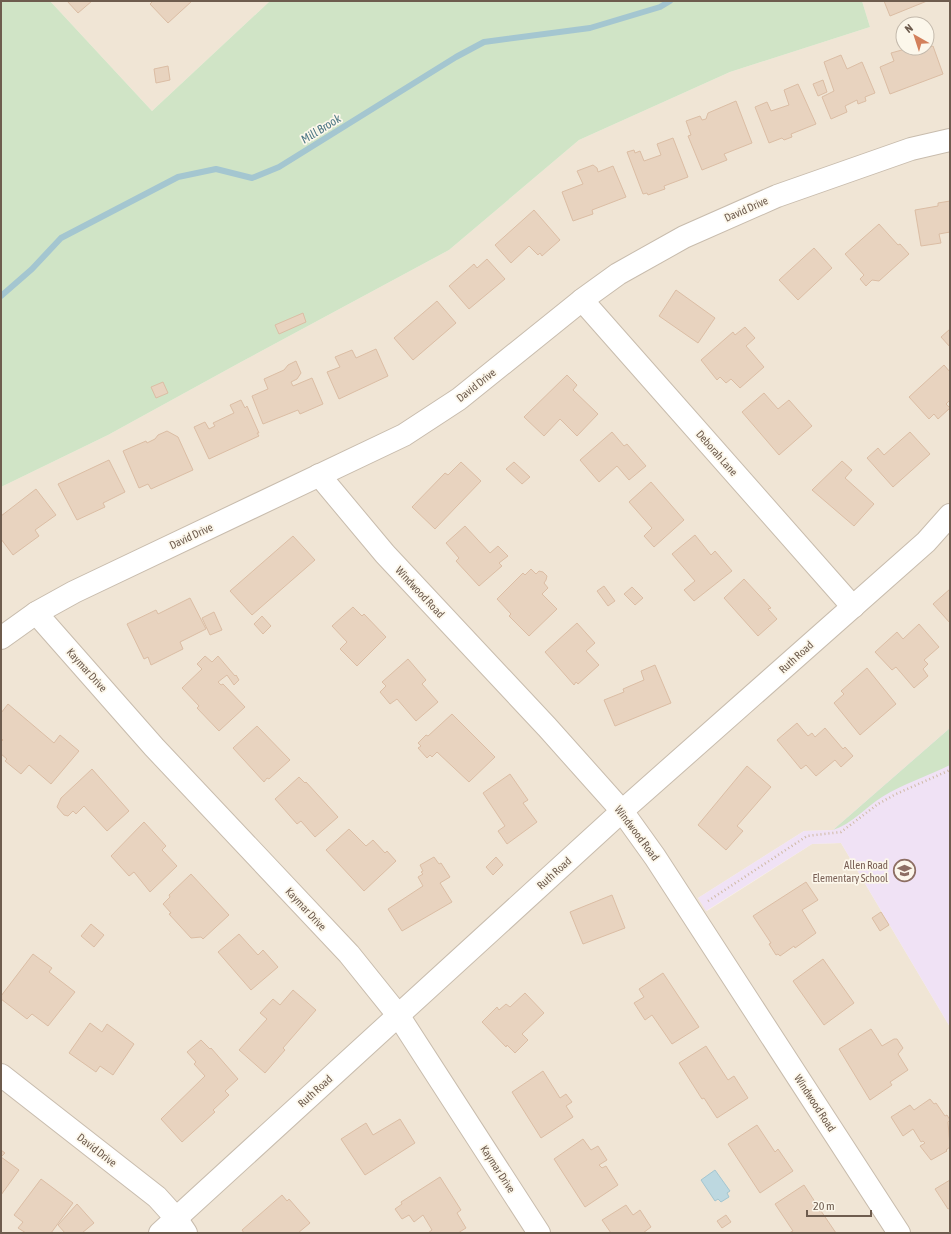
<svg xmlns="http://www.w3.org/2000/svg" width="951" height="1234" font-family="'Asap Condensed',sans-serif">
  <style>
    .residential { fill: #f0e5d5; fill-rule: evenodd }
    .education { fill: #f0e2f5 }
    .green { fill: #d0e4c6 }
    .water { fill: #bdd8e0; stroke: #a4c6d0 }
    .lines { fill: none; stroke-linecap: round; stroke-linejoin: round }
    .stream { stroke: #a4c6d0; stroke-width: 6 }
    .building { fill: #e8d3bf; stroke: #dbbda4 }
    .minor-casing { stroke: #c8bcad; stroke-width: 24 }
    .path { stroke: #cfb9a4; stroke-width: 2.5; stroke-dasharray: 1 3; stroke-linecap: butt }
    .minor { stroke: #fff; stroke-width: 22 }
    .labels { text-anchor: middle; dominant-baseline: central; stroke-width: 3.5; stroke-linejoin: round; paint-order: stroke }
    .street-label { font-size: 11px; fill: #6e5c4e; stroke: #fcf7eb }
    .education-label { font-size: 11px; fill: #785e54; stroke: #fcf7eb; text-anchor: end }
    .water-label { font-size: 12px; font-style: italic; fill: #4e7885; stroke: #fcf7eb }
  </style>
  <rect width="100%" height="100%" fill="#f9f3e6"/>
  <!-- residential -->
  <g class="residential">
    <polygon points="50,1 270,1 152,111"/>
    <path d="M 862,1 L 950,1 L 950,728 L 833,830 L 804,831 L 698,898 L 707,911 L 812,844 L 841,843 L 950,1027 L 950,1233 L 1,1233 L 1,487 L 108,435 L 241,362 L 449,250 L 579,140 L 730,72 L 870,27 ZM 903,24 L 927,24 L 927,48 L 903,48 Z"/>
  </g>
  <!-- education -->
  <polygon class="education" points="950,728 950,1027 841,843 812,844 706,911 698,898 804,831 833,830"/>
  <!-- green -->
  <g class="green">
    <polygon points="1,1 50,1 152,111 270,1 862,1 870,27 730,72 579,140 449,250 241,362 108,435 1,487"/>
    <path d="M 950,728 L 950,765 C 928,776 903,784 882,797 C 866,807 852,824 833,830 Z"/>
  </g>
  <!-- water -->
  <polygon class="water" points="715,1170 730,1191 727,1193 729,1197 721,1202 718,1199 715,1201 701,1180"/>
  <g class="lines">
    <!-- stream -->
    <polyline class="stream" points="1,296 32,269 61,238 178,177 216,169 252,178 279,167 456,57 484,42 590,28 660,7 670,1"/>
  </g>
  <!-- building -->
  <g class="building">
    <polygon points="67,1 92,1 78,13"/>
    <polygon points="153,1 192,1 168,23 150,4"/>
    <polygon points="884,1 927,1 890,16"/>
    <polygon points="933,46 943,74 890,94 880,67 894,61 891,53 909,48 911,54"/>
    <polygon points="841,55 847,69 862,62 875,93 865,97 866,101 858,104 857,100 845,106 847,112 831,119 822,97 834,91 824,62"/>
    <polygon points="168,66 170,80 156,83 154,69"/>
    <polygon points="823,80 827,92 818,96 813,84"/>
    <polygon points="798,84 816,124 791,134 792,137 784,140 782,138 769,143 755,107 767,102 771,111 789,105 784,90"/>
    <polygon points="736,101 752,143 724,154 727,160 702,170 688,136 691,135 686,121 700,116 702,120 706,119 708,113"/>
    <polygon points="673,138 688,177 664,186 665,189 648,195 647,193 643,194 627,152 634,150 635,153 640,151 644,161 661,155 657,144"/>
    <polygon points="593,165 597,168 598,172 613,166 626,197 592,210 593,214 573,221 562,192 583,184 577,171"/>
    <polygon points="950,201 950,232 939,234 941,243 921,246 915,210 938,206 938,203"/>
    <polygon points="534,210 560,240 542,256 540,253 538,255 529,246 511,263 495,245"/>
    <polygon points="879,224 898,245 900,244 909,254 879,281 872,280 866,286 860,279 864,275 845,254"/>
    <polygon points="814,248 832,268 798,300 779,280"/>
    <polygon points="487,259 505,279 469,309 449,286 474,264 477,268"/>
    <polygon points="676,290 715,318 698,343 659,316"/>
    <polygon points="437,301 456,323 413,360 394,338"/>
    <polygon points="303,313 306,322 279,334 275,325"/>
    <polygon points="745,327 755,338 746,346 764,367 740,388 731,379 726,383 720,377 717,380 701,360 733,332 735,335"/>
    <polygon points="950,329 950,347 941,337"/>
    <polygon points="376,349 388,376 339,399 327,372 340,367 335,357 352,350 356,358"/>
    <polygon points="296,361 301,373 297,379 291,382 293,386 312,378 323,404 300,414 298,410 263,424 252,396 268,389 264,379 284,370 288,365"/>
    <polygon points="944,365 950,372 950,400 946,404 950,408 938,419 934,414 929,419 909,397"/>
    <polygon points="567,375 577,385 573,390 598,414 577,436 560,419 544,436 524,417"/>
    <polygon points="163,382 168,393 156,398 151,387"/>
    <polygon points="764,393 778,409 789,400 812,426 779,455 742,412"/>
    <polygon points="241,400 245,408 247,406 259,433 257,433 259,436 209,459 194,427 205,422 209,429 215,426 213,423 234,413 230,405"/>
    <polygon points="167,431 178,437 193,470 151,489 148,484 139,488 123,451 146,441 147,443 155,439 158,435"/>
    <polygon points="612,432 624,446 627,444 646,466 629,480 617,466 599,482 580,460"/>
    <polygon points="910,432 930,454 893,487 867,458 878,448 884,455"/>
    <polygon points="109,460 125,492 103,503 105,507 77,520 58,484"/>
    <polygon points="842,461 852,470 845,478 874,504 854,526 812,490"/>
    <polygon points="461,462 481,481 435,529 412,507 445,473 448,475"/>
    <polygon points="514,462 530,477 522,484 506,469"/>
    <polygon points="651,482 684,520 654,547 644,536 652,528 629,502"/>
    <polygon points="36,489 56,515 35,530 39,536 13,555 1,539 1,516"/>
    <polygon points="465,526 490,553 498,546 508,556 499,563 502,566 479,586 456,561 459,558 446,543"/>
    <polygon points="695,535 711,555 715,551 732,571 694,601 684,590 695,581 672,554"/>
    <polygon points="293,536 315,560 252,615 230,591"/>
    <polygon points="531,569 536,574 539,571 543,572 547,576 546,580 544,583 548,588 542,594 557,609 529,636 509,616 511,614 497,599 523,573 525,575"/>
    <polygon points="744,579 771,608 768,609 777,619 758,636 724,598"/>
    <polygon points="604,586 615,601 608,606 597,591"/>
    <polygon points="632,587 643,598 635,605 624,594"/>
    <polygon points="950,589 950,623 933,604"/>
    <polygon points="190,598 206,629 180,642 183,649 151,665 148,657 144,659 127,624 156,610 158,614"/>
    <polygon points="353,607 362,616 364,614 386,637 357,666 340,649 347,642 332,626"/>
    <polygon points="214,612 222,630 210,635 202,618"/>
    <polygon points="262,616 271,626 263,634 254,624"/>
    <polygon points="577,623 595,643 586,651 599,665 578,684 576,682 574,685 545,652"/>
    <polygon points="919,624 939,647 924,660 928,664 923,669 928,676 914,688 896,667 892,670 875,652 897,632 903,639"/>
    <polygon points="205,656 212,662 218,656 235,676 236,675 239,680 234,685 227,675 218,682 221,685 223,684 245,707 219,731 197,708 199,706 182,688 202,669 197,664"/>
    <polygon points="408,659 426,680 422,684 438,702 416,721 397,699 390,704 380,692 386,686 382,682"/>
    <polygon points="655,665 671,703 615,726 604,700 624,692 623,689 644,680 641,671"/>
    <polygon points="867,668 896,704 860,735 834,703 844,694 841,691"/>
    <polygon points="8,704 54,743 60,735 79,751 51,784 29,765 21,774 5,761 7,759 1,754 1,742 3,740 1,738 1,713"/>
    <polygon points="452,714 495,757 469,782 437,752 432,757 430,755 427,758 418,748 421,746 418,743 426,735 428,736"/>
    <polygon points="797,723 808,736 812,733 815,737 825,728 843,749 845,747 853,756 841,767 835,760 816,776 806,765 801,769 777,740"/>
    <polygon points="257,726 290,760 269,779 267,778 264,782 233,748"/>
    <polygon points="747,766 771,787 737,826 743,831 726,850 698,825"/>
    <polygon points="92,769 129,811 107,831 84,806 76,814 73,811 68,816 64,815 57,807 61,798"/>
    <polygon points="510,774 528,800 523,803 537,822 507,844 498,831 505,826 483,793"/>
    <polygon points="299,777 305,783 306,782 338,817 315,837 301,821 297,824 275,799"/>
    <polygon points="144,822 166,846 162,850 177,866 150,892 134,872 129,876 111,856"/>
    <polygon points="349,829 366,846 373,840 385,853 387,851 396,861 364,891 326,850"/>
    <polygon points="434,857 439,864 441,863 450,877 440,883 452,902 402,931 388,909 423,886 418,877 423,874 421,872 423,871 420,865"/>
    <polygon points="496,857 503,865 493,875 486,867"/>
    <polygon points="191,874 229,915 203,939 201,937 191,938 169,914 171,913 163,904 170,897 169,895"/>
    <polygon points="806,882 818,900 802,910 816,933 795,948 794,946 780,956 778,954 776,955 769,944 771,943 753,916"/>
    <polygon points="612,895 625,928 583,944 570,912"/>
    <polygon points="881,912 889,925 880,931 872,918"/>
    <polygon points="91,924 104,935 94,947 81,936"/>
    <polygon points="239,934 258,955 263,950 278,967 251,990 218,952"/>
    <polygon points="33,954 52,968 49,972 75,992 48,1026 32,1014 27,1019 1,999 1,996"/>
    <polygon points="823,959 854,1003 824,1025 793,981"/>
    <polygon points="663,973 699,1027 672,1044 652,1015 645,1020 634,1003 644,997 639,989"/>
    <polygon points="293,990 316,1010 283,1048 285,1050 265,1073 239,1050 267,1019 260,1013 273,999 280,1005"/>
    <polygon points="525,993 544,1013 522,1034 528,1040 515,1053 507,1045 506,1047 482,1022 497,1007 499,1010 506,1004 510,1007"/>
    <polygon points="90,1023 102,1032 107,1024 134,1044 113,1075 100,1066 96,1072 69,1053"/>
    <polygon points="871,1029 882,1046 894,1039 897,1039 903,1048 898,1054 908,1070 890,1082 892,1085 870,1100 839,1049"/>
    <polygon points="201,1040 210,1049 211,1048 238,1079 225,1091 229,1095 213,1110 215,1112 182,1142 161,1119 205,1076 194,1064 196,1062 187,1052"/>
    <polygon points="706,1046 728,1080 734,1076 748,1098 717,1118 704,1098 702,1099 679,1063"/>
    <polygon points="543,1071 560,1098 566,1094 572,1102 566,1106 573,1117 541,1138 512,1092"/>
    <polygon points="930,1099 934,1104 936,1103 945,1116 947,1115 950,1120 948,1122 950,1147 946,1150 947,1151 931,1160 920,1146 925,1143 923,1141 921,1142 913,1129 903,1136 891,1117 910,1105 914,1110"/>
    <polygon points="400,1119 415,1143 365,1175 341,1139 366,1123 373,1135"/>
    <polygon points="757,1125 775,1152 778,1149 793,1171 760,1193 728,1144"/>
    <polygon points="583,1139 591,1150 598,1146 607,1160 599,1165 602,1168 606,1166 618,1185 585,1207 554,1159"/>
    <polygon points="1,1150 5,1153 1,1157 19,1170 1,1195"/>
    <polygon points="440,1177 461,1210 457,1213 466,1228 458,1233 428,1233 432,1230 423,1215 414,1222 409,1215 402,1219 395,1209 402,1204 401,1202"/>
    <polygon points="41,1179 73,1203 51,1233 26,1233 18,1228 23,1222 14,1215"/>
    <polygon points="950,1180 950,1208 948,1209 935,1189"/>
    <polygon points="804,1185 821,1211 836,1233 789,1233 793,1231 775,1204"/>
    <polygon points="282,1195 287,1201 289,1199 310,1223 298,1233 244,1233 242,1230"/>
    <polygon points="77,1204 94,1223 82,1233 65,1233 58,1225"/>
    <polygon points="626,1205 633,1215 640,1210 651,1227 643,1233 611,1233 602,1220"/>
    <polygon points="726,1215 731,1222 722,1228 717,1221"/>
  </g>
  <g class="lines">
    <defs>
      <g id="minor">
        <polyline points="582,300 853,607"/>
        <polyline points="319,475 385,554 547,727 622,811 655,857 899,1233"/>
        <polyline points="36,613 154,747 349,954 398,1015 539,1233"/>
        <polyline points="1,638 36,613 74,592 404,435 459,399 582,300 618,274 684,237 777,196 911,149 950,140"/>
        <polyline points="1,1075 157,1197 176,1218 186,1233"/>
        <polyline points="160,1233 622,811 926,542 950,515"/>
      </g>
    </defs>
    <!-- minor casing -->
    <use href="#minor" class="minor-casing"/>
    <!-- path -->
    <polyline class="path" points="708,901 807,836 841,832 878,804 896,794 950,770"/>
    <!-- minor -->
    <use href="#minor" class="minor"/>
  </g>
  <!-- icons -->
  <defs>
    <symbol id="school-ring" viewBox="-11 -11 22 22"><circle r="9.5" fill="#fcf7eb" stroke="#8d6e63" stroke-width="1.5"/><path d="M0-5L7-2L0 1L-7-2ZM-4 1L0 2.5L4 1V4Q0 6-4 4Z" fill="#8d6e63"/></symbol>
  </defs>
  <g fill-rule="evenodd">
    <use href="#school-ring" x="892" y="858" width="25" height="25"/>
  </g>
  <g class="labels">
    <!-- street labels -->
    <g class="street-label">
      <text transform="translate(746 209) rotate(-24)">David Drive</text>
      <text transform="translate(476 385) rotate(-38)">David Drive</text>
      <text transform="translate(717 453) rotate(49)">Deborah Lane</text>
      <text transform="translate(191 536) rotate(-25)">David Drive</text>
      <text transform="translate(420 592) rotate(47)">Windwood Road</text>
      <text transform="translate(796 657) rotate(-42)">Ruth Road</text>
      <text transform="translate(87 670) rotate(48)">Kaymar Drive</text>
      <text transform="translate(637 833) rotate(53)">Windwood Road</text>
      <text transform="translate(554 873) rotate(-42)">Ruth Road</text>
      <text transform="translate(306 909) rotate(47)">Kaymar Drive</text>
      <text transform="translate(315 1091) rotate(-42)">Ruth Road</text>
      <text transform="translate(815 1103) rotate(57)">Windwood Road</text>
      <text transform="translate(97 1150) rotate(38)">David Drive</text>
      <text transform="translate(498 1169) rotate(57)">Kaymar Drive</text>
    </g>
    <!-- education labels -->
    <g class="education-label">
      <text x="888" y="865">Allen Road<tspan x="888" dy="13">Elementary School</tspan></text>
    </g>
    <!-- water labels -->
    <g class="water-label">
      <text transform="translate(321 129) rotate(-32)">Mill Brook</text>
    </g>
  </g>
  <!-- border -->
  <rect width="951" height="1234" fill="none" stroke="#6e5c4e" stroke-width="4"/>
  <!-- north arrow -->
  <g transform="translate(915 36) rotate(321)"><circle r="19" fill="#fcf7eb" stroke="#c3b9ac"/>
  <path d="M0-3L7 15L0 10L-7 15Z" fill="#d3805b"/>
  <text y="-6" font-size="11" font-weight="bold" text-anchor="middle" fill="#6e5c4e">N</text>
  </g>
  <!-- scale -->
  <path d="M807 1210v6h64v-6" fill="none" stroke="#6e5c4e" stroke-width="2"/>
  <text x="813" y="1210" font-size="12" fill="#6e5c4e" stroke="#fcf7eb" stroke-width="3" paint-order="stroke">20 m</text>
</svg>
